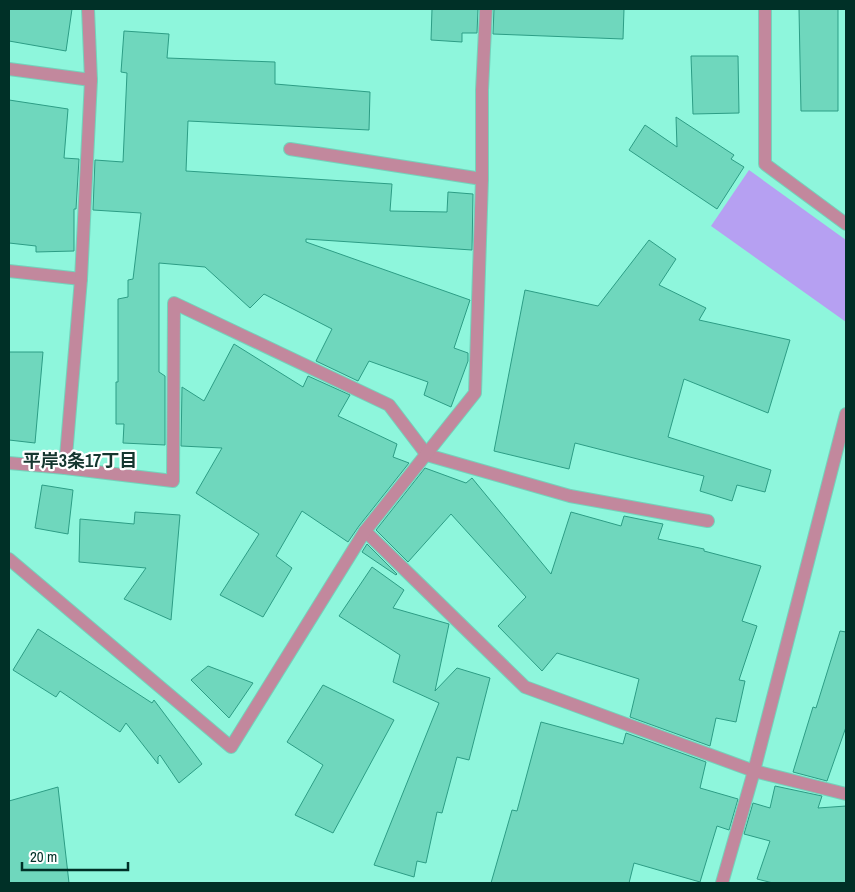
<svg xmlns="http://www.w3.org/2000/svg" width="855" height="892" font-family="'Archivo Narrow','Noto Sans JP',sans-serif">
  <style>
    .green { fill: #b6a0f2 }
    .building { fill: #6fd7bd; stroke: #2d9d85 }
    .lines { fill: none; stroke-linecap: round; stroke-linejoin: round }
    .street-casing { stroke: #74d2bb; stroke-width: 14 }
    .street { stroke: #c2889d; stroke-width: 12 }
    .labels { text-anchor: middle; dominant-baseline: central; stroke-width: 4.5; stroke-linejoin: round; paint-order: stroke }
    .neighbourhood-label { font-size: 18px; font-weight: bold; fill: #15362f; stroke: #fff }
  </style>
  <rect width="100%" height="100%" fill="#8ef6dc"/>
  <!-- green -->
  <polygon class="green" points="749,170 846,240 846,322 711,226"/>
  <!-- building -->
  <g class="building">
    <polygon points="9,9 72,9 66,51 9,41"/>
    <polygon points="432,9 478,9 477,33 462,33 462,42 431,40"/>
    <polygon points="494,9 624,9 623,39 493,34"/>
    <polygon points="799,9 838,9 838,111 801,111"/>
    <polygon points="124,31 169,34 167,58 275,62 275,84 370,92 369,130 188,121 186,171 392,184 390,211 447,212 448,192 473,194 472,250 306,239 306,242 470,300 454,348 468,353 468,361 451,407 424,395 428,382 369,361 358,381 316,361 332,329 264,294 250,308 205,267 159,263 159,372 165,376 165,445 123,443 124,424 116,424 116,382 118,382 118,299 128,297 128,280 133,279 141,213 93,210 95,160 123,162 127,73 121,72"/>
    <polygon points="691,56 738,56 739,113 693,114"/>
    <polygon points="9,100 68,109 64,158 79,159 76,209 74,209 74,251 36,252 36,246 9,243"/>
    <polygon points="676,117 734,155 731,159 744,167 717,209 629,150 645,125 677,147"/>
    <polygon points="649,240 676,259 659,285 706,308 699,320 790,340 768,413 684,379 668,437 771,470 765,492 737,485 732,501 700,491 704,476 575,443 569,469 494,451 525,290 598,306"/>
    <polygon points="234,344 303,387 308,376 350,395 338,416 397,444 393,457 409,463 359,526 348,542 302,511 276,556 292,568 263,617 220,595 259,534 196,493 222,448 181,446 182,387 204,401"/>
    <polygon points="9,352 43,352 35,443 9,440"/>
    <polygon points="425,468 466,483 472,478 551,574 571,512 621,526 624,516 663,524 658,539 704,549 704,551 761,566 742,621 757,626 739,680 745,681 736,722 716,718 710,746 630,717 639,679 557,653 542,671 498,626 526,597 451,514 408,562 376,530"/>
    <polygon points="42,485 73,490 68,534 35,528"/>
    <polygon points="135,512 180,515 171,620 124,599 146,568 79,562 80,519 134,524"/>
    <polygon points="367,544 397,574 396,575 362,552"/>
    <polygon points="372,567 404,590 393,608 449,624 435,691 457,668 490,678 469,760 457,757 442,813 437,812 426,863 417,861 414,877 374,865 439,703 393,682 400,655 339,616"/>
    <polygon points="38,629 152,703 154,700 202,764 179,783 160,755 158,757 158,764 126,723 120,732 60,691 56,697 13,670"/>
    <polygon points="840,631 846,632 846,727 827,781 793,772 813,707 816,708"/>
    <polygon points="208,666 253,683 229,718 191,680"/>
    <polygon points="323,685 394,720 333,833 295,815 323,765 287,742"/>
    <polygon points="541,722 623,744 626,733 706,762 700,788 738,799 729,830 717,826 700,882 634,863 629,883 491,883 512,810 517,811"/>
    <polygon points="775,786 822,796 818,808 846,806 846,883 773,883 757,879 770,841 744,834 753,803 770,808"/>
    <polygon points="58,787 69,883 9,883 9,801"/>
  </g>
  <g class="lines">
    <defs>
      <g id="street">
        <polyline points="765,9 765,164 846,224"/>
        <polyline points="9,69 91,80"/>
        <polyline points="290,149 482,179"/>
        <polyline points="9,271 81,279"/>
        <polyline points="9,463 65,468 81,279 91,80 88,9"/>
        <polyline points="65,468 173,481 174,303 389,405 427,455 570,496 708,521"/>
        <polyline points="365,531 525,687 754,771 846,794"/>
        <polyline points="9,559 231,747 365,531 475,393 482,179 482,90 486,9"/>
        <polyline points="722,883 754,771 846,414"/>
      </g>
    </defs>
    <!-- street casing -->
    <use href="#street" class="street-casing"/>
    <!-- street -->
    <use href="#street" class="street"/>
  </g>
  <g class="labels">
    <!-- neighbourhood labels -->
    <g class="neighbourhood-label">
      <text x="80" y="460">平岸3条17丁目</text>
    </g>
  </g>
  <!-- border -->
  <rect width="855" height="892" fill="none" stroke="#003027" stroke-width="20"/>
  <!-- scale -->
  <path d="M22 862v8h106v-8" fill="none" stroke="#003027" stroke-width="2.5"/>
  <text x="30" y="862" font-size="15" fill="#003027" stroke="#ffffff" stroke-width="4" paint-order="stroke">20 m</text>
</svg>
